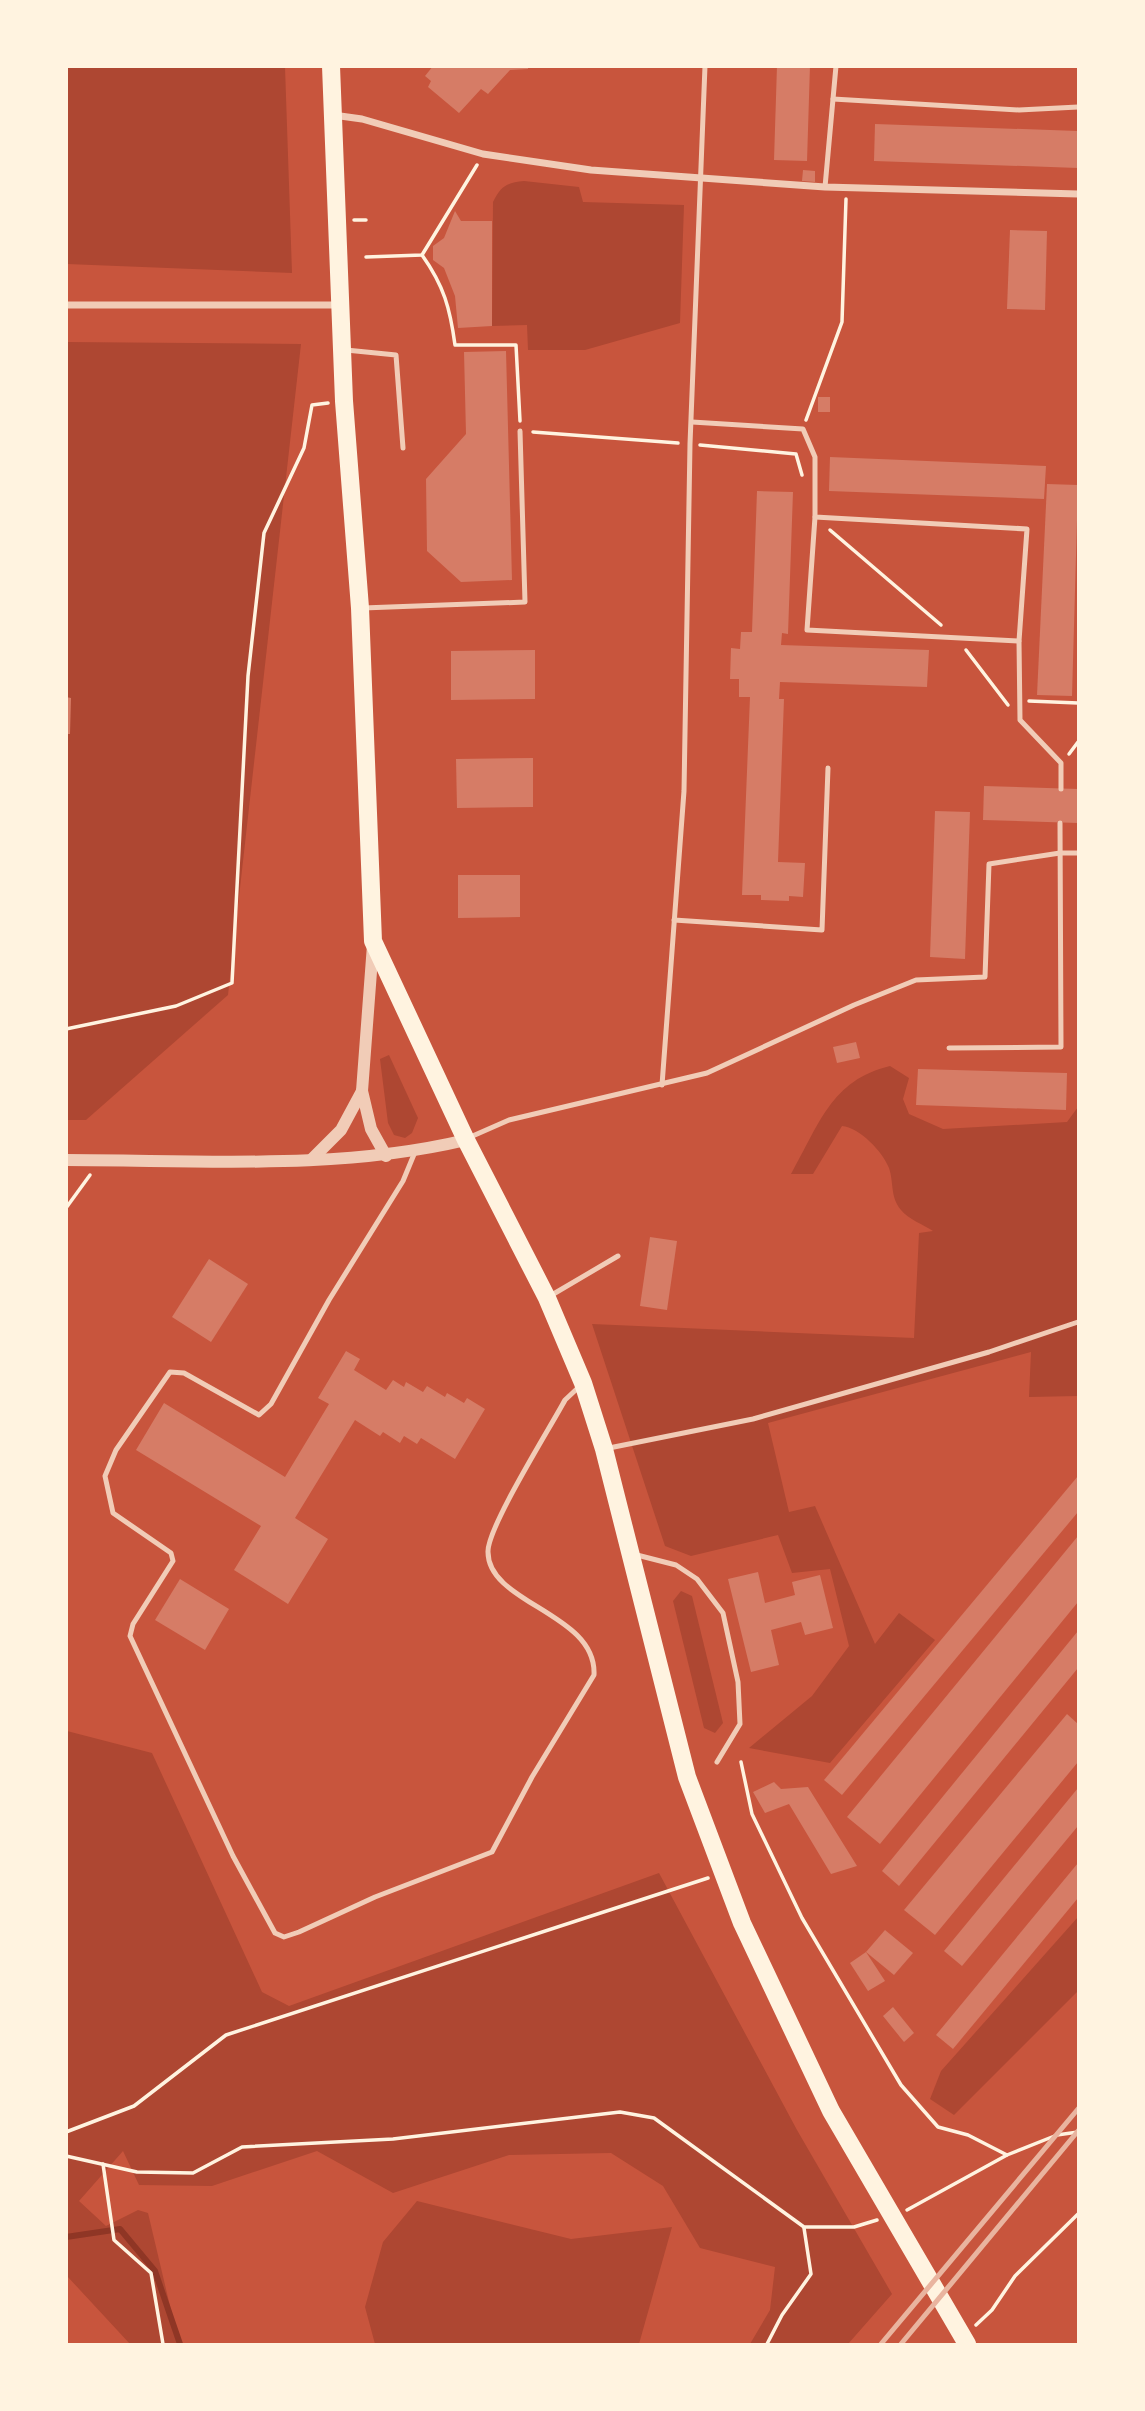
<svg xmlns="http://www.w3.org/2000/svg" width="1145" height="2411" font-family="'Noto Sans',sans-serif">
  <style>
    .green { fill: #ae4732 }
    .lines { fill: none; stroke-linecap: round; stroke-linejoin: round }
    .stream { stroke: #8f3625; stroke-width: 6 }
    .building { fill: #d67c66 }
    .path { stroke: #fff3e0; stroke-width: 3.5 }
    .service { stroke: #f1ccb7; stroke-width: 5 }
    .minor { stroke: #f1ccb7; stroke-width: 7 }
    .tertiary { stroke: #f1ccb7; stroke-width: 12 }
    .primary { stroke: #fff3e0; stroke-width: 18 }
    .rail { stroke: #e9b49f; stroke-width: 5 }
  </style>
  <rect width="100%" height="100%" fill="#c8553d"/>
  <!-- green -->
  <g class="green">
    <polygon points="67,66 285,67 292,273 67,264"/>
    <path d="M 524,181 L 579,187 L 583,202 L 684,205 L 680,323 L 585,350 L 528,350 L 527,325 L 492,326 L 493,202 C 501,186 506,183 524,181 Z"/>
    <polygon points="66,342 301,344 228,995 86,1120 67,1120"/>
    <polygon points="389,1055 418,1118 412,1133 405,1138 394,1135 388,1123 380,1059"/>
    <path d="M 890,1066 L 909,1078 L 903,1099 L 909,1114 L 943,1129 L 1067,1122 L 1078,1107 L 1078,1396 L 1029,1397 L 1031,1352 L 768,1423 L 789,1512 L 815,1506 L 875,1644 L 899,1613 L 935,1640 L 830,1763 L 749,1748 L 812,1696 L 849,1646 L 830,1569 L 792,1573 L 778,1535 L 691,1556 L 665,1546 L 592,1324 L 914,1338 L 919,1233 L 933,1231 C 924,1225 908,1219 901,1210 C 890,1197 894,1183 889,1168 C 883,1152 859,1127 842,1126 L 813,1174 L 791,1174 C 819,1125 831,1080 890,1066 Z"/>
    <polygon points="681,1591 692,1596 723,1723 715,1733 704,1728 673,1601"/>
    <polygon points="67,1731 152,1753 262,1992 289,2006 659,1873 797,2130 892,2294 848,2344 750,2344 770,2310 775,2267 700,2248 663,2186 611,2153 509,2155 393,2193 317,2151 212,2186 139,2185 123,2151 79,2201 106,2226 138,2210 148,2213 179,2344 130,2344 67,2276"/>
    <polygon points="1078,1917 1078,1991 954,2115 930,2099 941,2071"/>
    <polygon points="417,2201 571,2239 672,2227 639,2344 375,2344 365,2307 383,2242"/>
  </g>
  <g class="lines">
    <!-- stream -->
    <polyline class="stream" points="66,2237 120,2229 155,2271 180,2344"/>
  </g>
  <!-- building -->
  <g class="building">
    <polygon points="433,66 528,66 528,69 510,70 488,94 481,89 459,113 428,87 431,81 425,76"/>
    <polygon points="777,66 810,66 807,161 774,160"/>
    <polygon points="875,124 1078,131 1078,168 874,161"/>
    <polygon points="803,170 815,171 815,182 802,181"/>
    <polygon points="455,211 461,221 492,221 492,326 458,328 455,296 444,268 433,260 433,246 444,238"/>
    <polygon points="1010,230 1047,231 1045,310 1007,309"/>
    <polygon points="506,351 512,580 461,582 427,551 426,479 466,434 464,352"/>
    <rect x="818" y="397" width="12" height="15"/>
    <polygon points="830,457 1046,466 1044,499 829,491"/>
    <polygon points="1047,484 1078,485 1072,696 1037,695"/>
    <polygon points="757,491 793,492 788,634 782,633 781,645 929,650 927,687 780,682 779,699 784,699 778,862 805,863 803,897 789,896 789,901 761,900 761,895 742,895 750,697 739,697 739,679 730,679 731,648 740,649 741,632 752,632"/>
    <polygon points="535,650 535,699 451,700 451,651"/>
    <polygon points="66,697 71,698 70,734 66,734"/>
    <polygon points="533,758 533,807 457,808 456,759"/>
    <polygon points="984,786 1078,789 1078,823 983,820"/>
    <polygon points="935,811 970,812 965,959 930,957"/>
    <polygon points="458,875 520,875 520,917 458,918"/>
    <polygon points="856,1042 860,1058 837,1063 833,1047"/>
    <polygon points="918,1069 1067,1073 1066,1110 916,1105"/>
    <polygon points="650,1237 677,1241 667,1310 640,1306"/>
    <polygon points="209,1259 248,1284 211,1342 172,1317"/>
    <polygon points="346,1351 360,1359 354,1370 386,1390 393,1380 404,1387 406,1382 423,1392 427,1386 445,1397 447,1393 464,1403 467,1398 485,1409 455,1459 421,1438 417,1444 404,1436 400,1443 383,1432 380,1436 355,1420 295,1518 328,1539 288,1604 234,1570 261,1526 136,1450 164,1403 285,1477 329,1404 318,1398"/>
    <polygon points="1078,1476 1078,1512 842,1795 824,1780"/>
    <polygon points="1078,1536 1078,1602 880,1844 847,1817"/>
    <polygon points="758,1572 765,1603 795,1595 792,1582 820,1575 833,1628 805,1635 801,1622 771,1630 779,1665 751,1672 728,1579"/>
    <polygon points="180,1579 229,1609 205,1650 155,1620"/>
    <polygon points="1078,1631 1078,1668 899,1886 882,1871"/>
    <polygon points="1067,1714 1078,1724 1078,1762 935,1935 904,1910"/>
    <polygon points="774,1782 781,1789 808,1787 857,1866 831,1874 789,1804 765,1813 753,1792"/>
    <polygon points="1078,1788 1078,1826 962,1966 944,1951"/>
    <polygon points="1078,1863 1078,1898 953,2049 936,2035"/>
    <polygon points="885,1930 913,1953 894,1975 866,1952"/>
    <polygon points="866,1952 885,1981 868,1991 850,1963"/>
    <polygon points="893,2007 914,2033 904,2042 883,2016"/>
  </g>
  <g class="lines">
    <!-- path -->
    <g class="path">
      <polyline points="354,220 366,220"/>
      <path d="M 422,255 C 444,286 450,308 455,345 L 516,345 L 520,421"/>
      <polyline points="366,257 422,255 477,165"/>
      <polyline points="806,420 842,322 846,199"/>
      <polyline points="533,432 678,443"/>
      <polyline points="700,445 796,454 802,475"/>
      <polyline points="830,530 941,625"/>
      <polyline points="966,650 1008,705"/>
      <polyline points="1029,701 1078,703"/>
      <polyline points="1069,754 1078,742"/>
      <polyline points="66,1029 176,1006 232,983 248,676 264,533 304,448 312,405 328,403"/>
      <polyline points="66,1208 90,1175"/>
      <polyline points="741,1762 752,1814 802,1918 901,2085 938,2127 968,2135 1007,2155 1057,2135 1078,2132"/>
      <polyline points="66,2132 134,2106 226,2035 708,1878"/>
      <polyline points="66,2156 137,2172 193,2173 242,2147 393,2139 620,2112 654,2118 804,2227 854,2227 877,2220"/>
      <polyline points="103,2164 114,2240 151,2273 163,2344"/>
      <polyline points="907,2210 1007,2155"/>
      <polyline points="976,2325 992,2310 1015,2276 1078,2214"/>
      <polyline points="767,2344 782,2315 811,2274 804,2228"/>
    </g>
    <!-- service -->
    <g class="service">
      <polyline points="833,99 1019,110 1078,107"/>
      <polyline points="825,187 836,66"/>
      <polyline points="346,350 396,355 403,448"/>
      <polyline points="692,422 803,429 815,457 815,517 1027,529 1019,641 1020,720 1061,763 1061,789"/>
      <polyline points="815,517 807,630 1019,641"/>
      <polyline points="363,608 525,602 520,431"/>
      <polyline points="674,920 822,930 828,768"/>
      <polyline points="949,1048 1061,1047 1060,823"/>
      <polyline points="662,1085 684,791 690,444 705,66"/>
      <polyline points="468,1138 509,1120 707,1073 854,1005 916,980 985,977 989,864 1060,853 1078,853"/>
      <path d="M 415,1152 L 403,1181 L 329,1300 L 271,1404 L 259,1415 L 184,1373 L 170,1372 L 116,1450 L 105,1476 L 113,1513 L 171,1553 L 173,1561 L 133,1624 L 130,1636 L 233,1856 L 275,1933 L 284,1937 L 299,1932 L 375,1897 L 492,1852 L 532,1777 L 594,1675 C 597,1613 488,1604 488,1552 C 487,1528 550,1428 565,1400 L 581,1385"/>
      <polyline points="550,1296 618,1256"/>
      <polyline points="609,1448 753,1419 989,1352 1078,1322"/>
      <polyline points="633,1554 676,1565 697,1579 723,1613 738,1682 740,1724 717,1762"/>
    </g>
    <!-- minor -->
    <g class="minor">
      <polyline points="333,115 362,119 483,154 591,170 825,187 1078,194"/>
      <polyline points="66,305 341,305"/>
    </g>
    <!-- tertiary -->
    <g class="tertiary">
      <polyline points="373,945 362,1091 371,1129 386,1156"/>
      <polyline points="312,1159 341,1130 362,1091"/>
      <path d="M 66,1160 C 200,1160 335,1171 466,1140"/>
    </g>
    <!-- primary -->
    <polyline class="primary" points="331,66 344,401 360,608 373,941 466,1140 547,1298 583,1383 604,1449 687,1777 742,1923 831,2111 967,2344"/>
    <!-- rail -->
    <g class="rail">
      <polyline points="881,2344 1078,2109"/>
      <polyline points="901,2344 1078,2131"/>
    </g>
  </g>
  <!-- border -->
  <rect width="1145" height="2411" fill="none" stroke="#fff3e0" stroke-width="136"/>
</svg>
